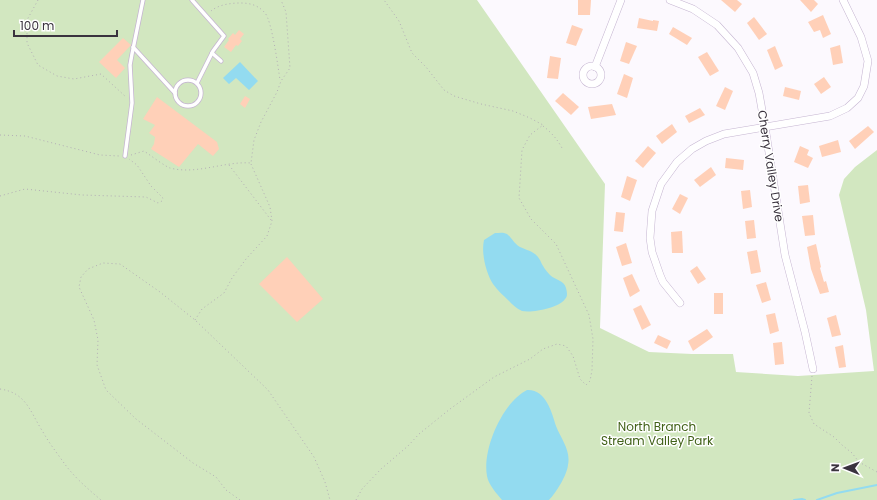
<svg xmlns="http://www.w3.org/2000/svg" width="877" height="500" font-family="Poppins,sans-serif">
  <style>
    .green { fill: #d2e7c0 }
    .water { fill: #93dbf0 }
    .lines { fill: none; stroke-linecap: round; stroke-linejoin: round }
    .stream { stroke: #93dbf0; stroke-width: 2 }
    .building { fill: #ffd0b8 }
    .service-casing { stroke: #c5b5d1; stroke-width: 5 }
    .minor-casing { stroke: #c5b5d1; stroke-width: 8 }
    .path { stroke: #b4afb6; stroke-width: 1; stroke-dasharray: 1 3; stroke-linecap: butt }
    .service { stroke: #fff; stroke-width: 3.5 }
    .minor { stroke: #fff; stroke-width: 7 }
    .labels { text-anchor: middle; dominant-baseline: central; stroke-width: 3; stroke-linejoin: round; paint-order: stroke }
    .street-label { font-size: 12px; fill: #3a333e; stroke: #fff }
    .park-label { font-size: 12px; fill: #426219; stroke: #fff }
  </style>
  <rect width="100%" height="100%" fill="#fcf9fe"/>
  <!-- green -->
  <polygon class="green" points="0,0 477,0 605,184 600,328 649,352 692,354 733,354 736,372 798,376 874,371 866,310 839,195 844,179 855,167 877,150 877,500 0,500"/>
  <!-- water -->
  <g class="water">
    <polygon points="240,62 258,81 249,90 236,78 229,84 223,78"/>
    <path d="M 495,233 C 499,233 503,232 507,234 C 512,238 514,244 520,247 C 528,251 535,251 540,260 C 542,265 546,271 550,275 C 555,280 564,280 566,288 C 567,292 568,296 565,299 C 559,308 533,313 522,311 C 517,309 512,304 508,300 C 503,295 497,290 493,284 C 486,273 481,253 484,240 Z"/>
    <path d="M 527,390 C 546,389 552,413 556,426 C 561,439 571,450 568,465 C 567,475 556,493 549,500 L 502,500 C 497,494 488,484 487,476 C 482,449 503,402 527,390 Z"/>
  </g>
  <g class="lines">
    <!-- stream -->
    <g class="stream">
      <polyline points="794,500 802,499 805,500"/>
      <polyline points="817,500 837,493 877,485"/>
    </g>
  </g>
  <!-- building -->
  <g class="building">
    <polygon points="578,0 591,0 590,15 578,15"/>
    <polygon points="721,0 737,0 742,4 735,12"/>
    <polygon points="800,0 814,0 818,4 811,12"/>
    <polygon points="823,15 831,34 823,38 820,30 814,32 808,22"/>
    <polygon points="754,17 767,34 759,40 747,23"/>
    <polygon points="639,18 653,21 653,20 659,21 657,31 637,28"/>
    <polygon points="572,25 583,29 576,46 566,43"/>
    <polygon points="673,27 692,38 687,45 669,34"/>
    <polygon points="239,30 244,34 240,39 242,41 238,46 236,45 231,52 224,47 229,40 228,39 233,33 235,35"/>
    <polygon points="123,38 131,45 117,60 125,68 116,78 99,62"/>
    <polygon points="626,42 637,46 629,64 620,61"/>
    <polygon points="840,45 843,63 833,65 830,48"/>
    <polygon points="775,46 783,66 775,70 767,50"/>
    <polygon points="707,52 719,71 710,76 698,57"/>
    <polygon points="550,56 561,58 558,79 547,78"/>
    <polygon points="624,74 633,78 627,98 617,94"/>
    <polygon points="824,77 831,87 821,94 814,84"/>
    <polygon points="725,87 733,91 725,110 716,106"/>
    <polygon points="785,87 801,91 799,100 783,96"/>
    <polygon points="563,93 579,107 571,115 555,101"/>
    <polygon points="245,96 250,99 245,108 240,104"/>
    <polygon points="157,97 217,142 219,149 213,156 198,144 179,167 151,149 154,144 155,137 149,133 155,125 143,119"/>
    <polygon points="612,104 616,115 591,119 588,107"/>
    <polygon points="700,108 705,115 689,123 685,116"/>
    <polygon points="672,124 677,132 662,144 656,136"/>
    <polygon points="868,126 874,132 855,149 849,141"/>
    <polygon points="838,140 841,152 822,157 819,146"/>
    <polygon points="648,146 656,153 643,168 635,161"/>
    <polygon points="800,146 809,150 807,155 813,158 808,168 794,162"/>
    <polygon points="726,158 744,160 743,170 725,168"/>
    <polygon points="711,167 716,175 700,187 694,180"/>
    <polygon points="627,176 637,180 630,201 621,197"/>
    <polygon points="808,185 810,202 800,204 798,186"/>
    <polygon points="750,190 752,207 743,209 741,191"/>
    <polygon points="680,194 688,198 680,214 672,209"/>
    <polygon points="616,212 625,213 623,232 614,231"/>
    <polygon points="813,215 815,235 805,236 802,216"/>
    <polygon points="754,220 756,238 747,239 745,221"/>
    <polygon points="682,231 683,253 672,253 671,232"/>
    <polygon points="626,243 632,263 622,266 616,247"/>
    <polygon points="816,244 821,267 820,268 824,282 826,281 829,292 820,294 811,269 807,247"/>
    <polygon points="757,250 761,272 751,274 747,252"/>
    <polygon points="287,257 323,299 297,322 259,284"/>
    <polygon points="697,266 706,279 698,284 690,271"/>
    <polygon points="632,274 640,291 630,297 623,278"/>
    <polygon points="766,282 771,300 762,303 756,285"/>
    <rect x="714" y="293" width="9" height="21"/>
    <polygon points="641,305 651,325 642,330 633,309"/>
    <polygon points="775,313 779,331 770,334 766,315"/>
    <polygon points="836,315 841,335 832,337 827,318"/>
    <polygon points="707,329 713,337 693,351 688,341"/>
    <polygon points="658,335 671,341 667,349 654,343"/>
    <polygon points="782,342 784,364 775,365 773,343"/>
    <polygon points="843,345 846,367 839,368 835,347"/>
  </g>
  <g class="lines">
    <defs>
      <g id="service">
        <polyline points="192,0 224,36 213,51 197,83"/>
        <polyline points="133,47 175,93"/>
        <polyline points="212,53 221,61"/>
        <circle cx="188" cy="93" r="13"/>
        <polyline points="125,156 132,103 130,65 132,54 143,0"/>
      </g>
      <g id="minor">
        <polyline points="670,0 693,9 717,25 738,48 753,73 759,93 765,127 785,255 805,332 813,369"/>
        <circle cx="592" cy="75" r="9"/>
        <polyline points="595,67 621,0"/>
        <polyline points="680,303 663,282 660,275 652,252 650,238 652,211 661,184 677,162 692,149 706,141 724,134 830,116 847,108 858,98 864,86 868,61 861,37 843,0"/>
      </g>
    </defs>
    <!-- service casing -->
    <use href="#service" class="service-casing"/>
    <!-- minor casing -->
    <use href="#minor" class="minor-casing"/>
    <!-- path -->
    <g class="path">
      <polyline points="38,0 27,20 27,43 38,65 57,76 74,79 90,76 101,74 126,97"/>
      <path d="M 211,11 C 218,5 230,3 240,3 C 250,3 258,5 265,13 C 272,21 278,67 280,80"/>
      <path d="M 543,126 C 552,133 558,140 563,150"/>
      <polyline points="0,135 25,136 100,155 119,156"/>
      <path d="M 131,155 L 144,151 C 150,155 166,167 170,168 C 197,175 224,161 251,163 L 254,140 L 261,122 L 277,92 L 281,81 L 290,68 L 286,12 L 281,0"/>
      <polyline points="229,165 271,220"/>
      <polyline points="0,196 25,189 82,195 146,197 158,203 162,201 163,198 151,186 137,165 129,159"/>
      <polyline points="195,320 202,309 224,293 232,278 246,259 267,236 272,221 270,207 251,164"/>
      <polyline points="812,376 809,413 814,424 834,437 842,445 852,453 859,462 877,472"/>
      <path d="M 0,389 C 27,393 30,412 43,432 C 49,443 57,453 64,463 C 74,477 88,489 101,500"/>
      <polyline points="240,500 226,490 216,477 193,463 136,419 106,390 97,365 98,340 94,320 79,287 81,277 88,269 103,263 120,264 160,292 195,320 268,390 314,457 325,482 330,500"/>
      <polyline points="356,500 362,489 381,469 408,446 419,434 450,409 494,377 530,359 543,349 557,344 566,346 573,356 580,379 586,385 590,381 592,370 593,339 589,315 556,244 531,219 519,198 522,150 530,135 543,125 530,118 513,111 481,104 454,96 444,90 426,67 412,53 399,21 384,0"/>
    </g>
    <!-- service -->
    <use href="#service" class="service"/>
    <!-- minor -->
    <use href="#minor" class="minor"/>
  </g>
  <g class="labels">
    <!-- street labels -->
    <g class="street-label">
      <text transform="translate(771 166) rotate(81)">Cherry Valley Drive</text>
    </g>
    <!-- park labels -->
    <g class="park-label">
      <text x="657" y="426">North Branch<tspan x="657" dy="14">Stream Valley Park</tspan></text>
    </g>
  </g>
  <!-- north arrow -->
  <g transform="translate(845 468) rotate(271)" stroke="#ffffff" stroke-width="3" paint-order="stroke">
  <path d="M0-3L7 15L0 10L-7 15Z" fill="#3a333e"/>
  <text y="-6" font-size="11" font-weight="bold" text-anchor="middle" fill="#3a333e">N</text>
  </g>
  <!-- scale -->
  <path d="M14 30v6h103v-6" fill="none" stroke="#3a333e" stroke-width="2"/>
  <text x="20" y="30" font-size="12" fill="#3a333e" stroke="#ffffff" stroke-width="3" paint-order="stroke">100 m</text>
</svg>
